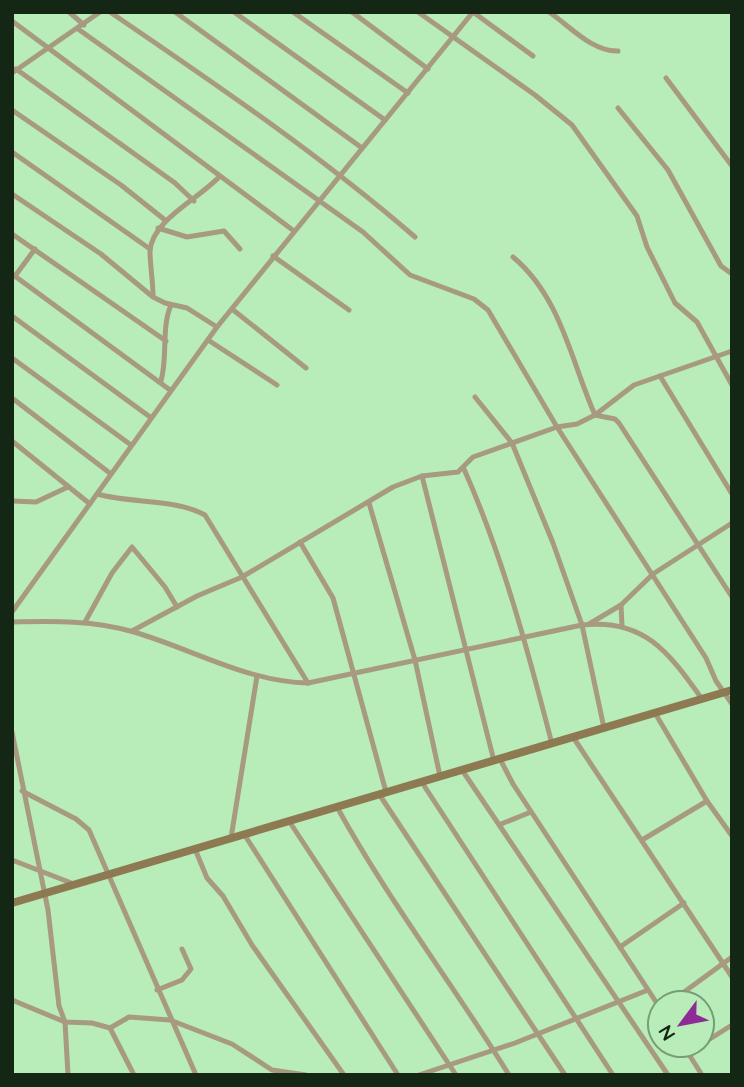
<svg xmlns="http://www.w3.org/2000/svg" width="744" height="1087" font-family="Quicksand,sans-serif">
  <style>
    .lines { fill: none; stroke-linecap: round; stroke-linejoin: round }
    .street { stroke: #a79a80; stroke-width: 5 }
    .secondary { stroke: #8d7952; stroke-width: 8 }
  </style>
  <rect width="100%" height="100%" fill="#b8ecb8"/>
  <g class="lines">
    <!-- street -->
    <g class="street">
      <polyline points="69,12 84,25"/>
      <path d="M 110,12 C 214,83 319,154 415,237"/>
      <polyline points="175,12 362,148"/>
      <polyline points="234,12 385,120"/>
      <polyline points="293,12 408,93"/>
      <polyline points="352,12 428,69"/>
      <polyline points="418,12 535,95 572,125 637,216 647,247 675,303 697,322 732,385"/>
      <polyline points="473,12 533,56"/>
      <path d="M 549,12 C 570,26 592,52 618,51"/>
      <polyline points="12,21 294,231"/>
      <polyline points="78,29 363,232 410,275 474,299 488,310 557,427 706,658 716,681 732,704"/>
      <polyline points="16,69 175,183 194,201"/>
      <polyline points="12,73 100,12"/>
      <polyline points="666,78 732,166"/>
      <polyline points="618,108 668,170 721,266 732,274"/>
      <polyline points="12,110 121,185 165,220"/>
      <polyline points="12,152 150,249"/>
      <polyline points="12,194 101,254 153,297 165,303 187,308 217,327"/>
      <polyline points="158,228 187,237 224,231 240,249"/>
      <polyline points="12,234 166,341"/>
      <polyline points="273,256 349,310"/>
      <path d="M 513,257 C 561,297 571,361 595,415 L 615,419 L 619,423 L 732,597"/>
      <polyline points="12,274 170,390"/>
      <polyline points="15,276 35,249"/>
      <path d="M 153,296 C 153,281 150,265 150,251 C 152,220 199,199 220,176"/>
      <polyline points="232,309 306,368"/>
      <polyline points="12,316 150,417"/>
      <polyline points="208,340 277,385"/>
      <polyline points="12,358 131,445"/>
      <polyline points="660,376 732,494"/>
      <path d="M 161,381 C 168,356 161,328 171,305"/>
      <polyline points="475,397 512,443 553,543 582,625 604,728"/>
      <polyline points="12,398 111,474"/>
      <polyline points="12,441 90,504"/>
      <path d="M 464,469 C 503,557 528,651 552,744"/>
      <polyline points="422,476 494,761"/>
      <path d="M 97,494 C 133,504 173,498 205,515 L 308,683"/>
      <polyline points="12,501 36,502 68,487"/>
      <polyline points="369,503 415,660 440,776"/>
      <polyline points="300,542 333,598 386,792"/>
      <polyline points="621,605 622,626"/>
      <polyline points="12,612 217,327 473,12"/>
      <path d="M 12,622 C 54,621 94,620 134,632 C 192,649 248,682 308,683 L 582,625 C 645,618 669,653 702,699"/>
      <polyline points="85,622 112,573 132,547 165,587 177,607"/>
      <polyline points="589,624 621,605 653,574 732,523"/>
      <polyline points="132,631 197,596 242,577 393,487 422,476 458,472 473,457 557,427 577,424 595,415 634,385 732,351"/>
      <polyline points="655,713 707,801 732,836"/>
      <polyline points="12,732 48,910 59,1006 65,1022 68,1075"/>
      <polyline points="573,737 732,977"/>
      <polyline points="500,759 513,784 660,1008"/>
      <polyline points="462,770 668,1075"/>
      <polyline points="421,781 613,1075"/>
      <polyline points="22,791 76,819 89,830 196,1075"/>
      <polyline points="379,794 565,1075"/>
      <path d="M 337,807 C 388,900 453,984 509,1075"/>
      <polyline points="289,821 456,1075"/>
      <polyline points="501,824 531,812"/>
      <polyline points="244,834 398,1075"/>
      <polyline points="231,838 257,676"/>
      <polyline points="642,840 707,801"/>
      <polyline points="195,849 207,878 223,896 252,945 344,1075"/>
      <polyline points="12,860 74,884"/>
      <polyline points="620,947 684,903"/>
      <polyline points="157,990 182,980 191,969 182,949"/>
      <polyline points="12,1000 65,1022 92,1023 110,1028 134,1075"/>
      <polyline points="669,1003 732,957"/>
      <polyline points="110,1028 129,1017 170,1020 232,1044 272,1070 306,1075"/>
      <polyline points="702,1044 732,1025"/>
      <polyline points="683,1045 702,1075"/>
      <polyline points="419,1075 515,1043 648,990"/>
    </g>
    <!-- secondary -->
    <polyline class="secondary" points="12,903 732,690"/>
  </g>
  <!-- border -->
  <rect width="744" height="1087" fill="none" stroke="#132714" stroke-width="28"/>
  <!-- north arrow -->
  <g transform="translate(681 1024) rotate(238)"><circle r="33" fill="#b8ecb8" stroke="#769d76" stroke-width="2"/>
  <path d="M0-5L12 26L0 18L-12 26Z" fill="#8d2c95"/>
  <text y="-10" font-size="19" font-weight="bold" text-anchor="middle" fill="#132714">N</text>
  </g>
</svg>
